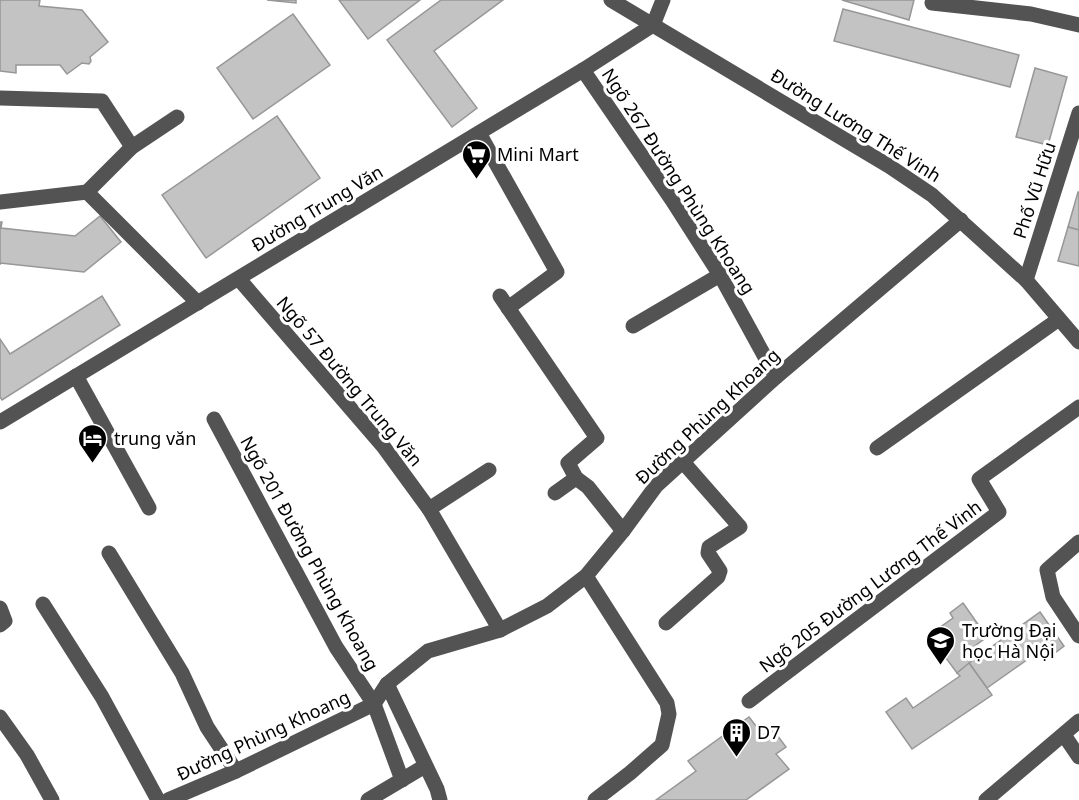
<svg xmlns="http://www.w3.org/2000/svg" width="1079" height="800" font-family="'Noto Sans',sans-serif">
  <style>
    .building { fill: #c3c3c3; stroke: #979797; stroke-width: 1.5 }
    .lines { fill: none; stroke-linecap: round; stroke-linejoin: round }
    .minor { stroke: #535353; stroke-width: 15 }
    .labels { text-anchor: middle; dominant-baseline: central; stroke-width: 6; stroke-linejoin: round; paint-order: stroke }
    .street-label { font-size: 18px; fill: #000; stroke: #fff }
    .poi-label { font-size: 18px; fill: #000; stroke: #fff; text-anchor: start }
  </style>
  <rect width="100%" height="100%" fill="#fff"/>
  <!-- building -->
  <g class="building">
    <polygon points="0,0 40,0 39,6 82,10 108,42 90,57 91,61 89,64 82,63 67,74 60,65 16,65 16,73 0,71"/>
    <polygon points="267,0 296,0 296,3"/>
    <polygon points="339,0 420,0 368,39"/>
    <polygon points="441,0 503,0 434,51 477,108 452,127 387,40"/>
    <polygon points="842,0 914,0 909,20"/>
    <polygon points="843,9 1019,55 1010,87 834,41"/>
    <polygon points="293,14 330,65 253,119 217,68"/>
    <polygon points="1035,68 1067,77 1048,145 1016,137"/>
    <polygon points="277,116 320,178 206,258 162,195"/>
    <polygon points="1078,192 1079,192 1079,230 1068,227"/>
    <polygon points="100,216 121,242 84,272 0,263 0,265 0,222 2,222 1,228 75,236"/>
    <polygon points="1068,227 1079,230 1079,266 1058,261"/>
    <polygon points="102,296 120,325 2,400 0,397 0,339 10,354"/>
    <polygon points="963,603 987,637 972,648 978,657 957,673 929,635 953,618 950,613"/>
    <polygon points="1040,612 1064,646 1047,659 1041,650 987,688 969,663"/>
    <polygon points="969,663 992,695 912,749 886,712 906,698 913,708 960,676 957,673"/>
    <polygon points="749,717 763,735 772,728 786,747 776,754 789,769 746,800 656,800 696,771 688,761"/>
  </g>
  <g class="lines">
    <!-- minor -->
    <g class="minor">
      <polyline points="611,0 889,166 932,195 1026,280 1079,342"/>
      <polyline points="932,3 1031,14 1079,25"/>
      <polyline points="653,25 663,0"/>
      <polyline points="583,70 672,200 720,275 776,377"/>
      <polyline points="0,98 102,101 132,147"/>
      <polyline points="177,117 132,147 87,192 198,303"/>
      <polyline points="479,133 557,272 508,308"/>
      <polyline points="0,202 87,192"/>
      <polyline points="239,279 383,446 429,509 500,630"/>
      <polyline points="1026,280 1079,113"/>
      <polyline points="500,296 597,438 568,463 576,478 588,487 623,531"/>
      <polyline points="633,326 720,275"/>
      <polyline points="76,376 149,508"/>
      <polyline points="214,419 336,647 374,704 402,780"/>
      <polyline points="0,422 583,70 653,25"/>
      <polyline points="877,448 1059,319"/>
      <polyline points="555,493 576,478"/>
      <polyline points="429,509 489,470"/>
      <polyline points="1079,542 1047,570 1053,597 1079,636"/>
      <polyline points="109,553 182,673 207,727 236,771"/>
      <polyline points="586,576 667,703 669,714 662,745 630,773 595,800"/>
      <polyline points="43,604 102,697 158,800"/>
      <polyline points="0,608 5,621 0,625"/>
      <polyline points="666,623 718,577 720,571 708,553 709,547 740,527 683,462"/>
      <polyline points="387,684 437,789 440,800"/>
      <polyline points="749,701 999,512 979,479 1079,407"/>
      <polyline points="0,717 27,755 52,800"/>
      <polyline points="1064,735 1079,757"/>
      <polyline points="168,800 236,771 374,704 387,684 428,651 500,630 547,606 586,576 623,531 656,486 776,377 961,220"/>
      <polyline points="368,800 425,766"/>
      <polyline points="986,800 1079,721"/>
    </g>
  </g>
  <!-- icons -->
  <defs>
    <symbol id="supermarket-pin" viewBox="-11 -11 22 30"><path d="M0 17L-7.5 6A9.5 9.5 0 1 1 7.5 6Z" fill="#000" stroke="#fff"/><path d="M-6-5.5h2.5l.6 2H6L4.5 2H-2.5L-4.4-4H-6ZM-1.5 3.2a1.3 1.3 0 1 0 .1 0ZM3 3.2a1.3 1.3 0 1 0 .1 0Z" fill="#fff"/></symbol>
    <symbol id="hotel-pin" viewBox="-11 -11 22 30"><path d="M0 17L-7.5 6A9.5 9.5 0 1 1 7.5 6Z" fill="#000" stroke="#fff"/><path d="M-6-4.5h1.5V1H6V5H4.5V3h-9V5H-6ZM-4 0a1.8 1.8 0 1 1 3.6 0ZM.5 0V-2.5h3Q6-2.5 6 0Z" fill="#fff"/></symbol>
    <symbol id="university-pin" viewBox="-11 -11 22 30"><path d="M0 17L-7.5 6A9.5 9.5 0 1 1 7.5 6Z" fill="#000" stroke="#fff"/><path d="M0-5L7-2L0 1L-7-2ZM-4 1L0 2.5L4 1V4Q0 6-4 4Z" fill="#fff"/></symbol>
    <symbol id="building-pin" viewBox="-11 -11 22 30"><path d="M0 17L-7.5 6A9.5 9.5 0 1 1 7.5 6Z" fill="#000" stroke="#fff"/><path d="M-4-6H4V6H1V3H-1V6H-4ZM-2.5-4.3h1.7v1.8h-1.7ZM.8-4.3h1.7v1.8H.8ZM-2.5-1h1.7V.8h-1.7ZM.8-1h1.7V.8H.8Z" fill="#fff"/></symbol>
  </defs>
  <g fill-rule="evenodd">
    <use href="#supermarket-pin" x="460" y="138" width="33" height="45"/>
    <use href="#hotel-pin" x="76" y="422" width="33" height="45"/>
    <use href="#university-pin" x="924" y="624" width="33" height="45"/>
    <use href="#building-pin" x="720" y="716" width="33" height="45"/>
  </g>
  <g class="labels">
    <!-- street labels -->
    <g class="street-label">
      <text transform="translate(856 125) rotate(32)">Đường Lương Thế Vinh</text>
      <text transform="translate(679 181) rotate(57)">Ngõ 267 Đường Phùng Khoang</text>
      <text transform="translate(1034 190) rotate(-72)">Phố Vũ Hữu</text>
      <text transform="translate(317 208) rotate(-31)">Đường Trung Văn</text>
      <text transform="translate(350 381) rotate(50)">Ngõ 57 Đường Trung Văn</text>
      <text transform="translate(707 416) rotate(-43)">Đường Phùng Khoang</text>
      <text transform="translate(310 553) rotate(61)">Ngõ 201 Đường Phùng Khoang</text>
      <text transform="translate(870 586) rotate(-37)">Ngõ 205 Đường Lương Thế Vinh</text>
      <text transform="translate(263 735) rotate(-25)">Đường Phùng Khoang</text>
    </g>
    <!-- poi labels -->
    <g class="poi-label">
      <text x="497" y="154">Mini Mart</text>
      <text x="114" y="438">trung văn</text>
      <text x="962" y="630">Trường Đại<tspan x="962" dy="21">học Hà Nội</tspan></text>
      <text x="757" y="732">D7</text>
    </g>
  </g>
</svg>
